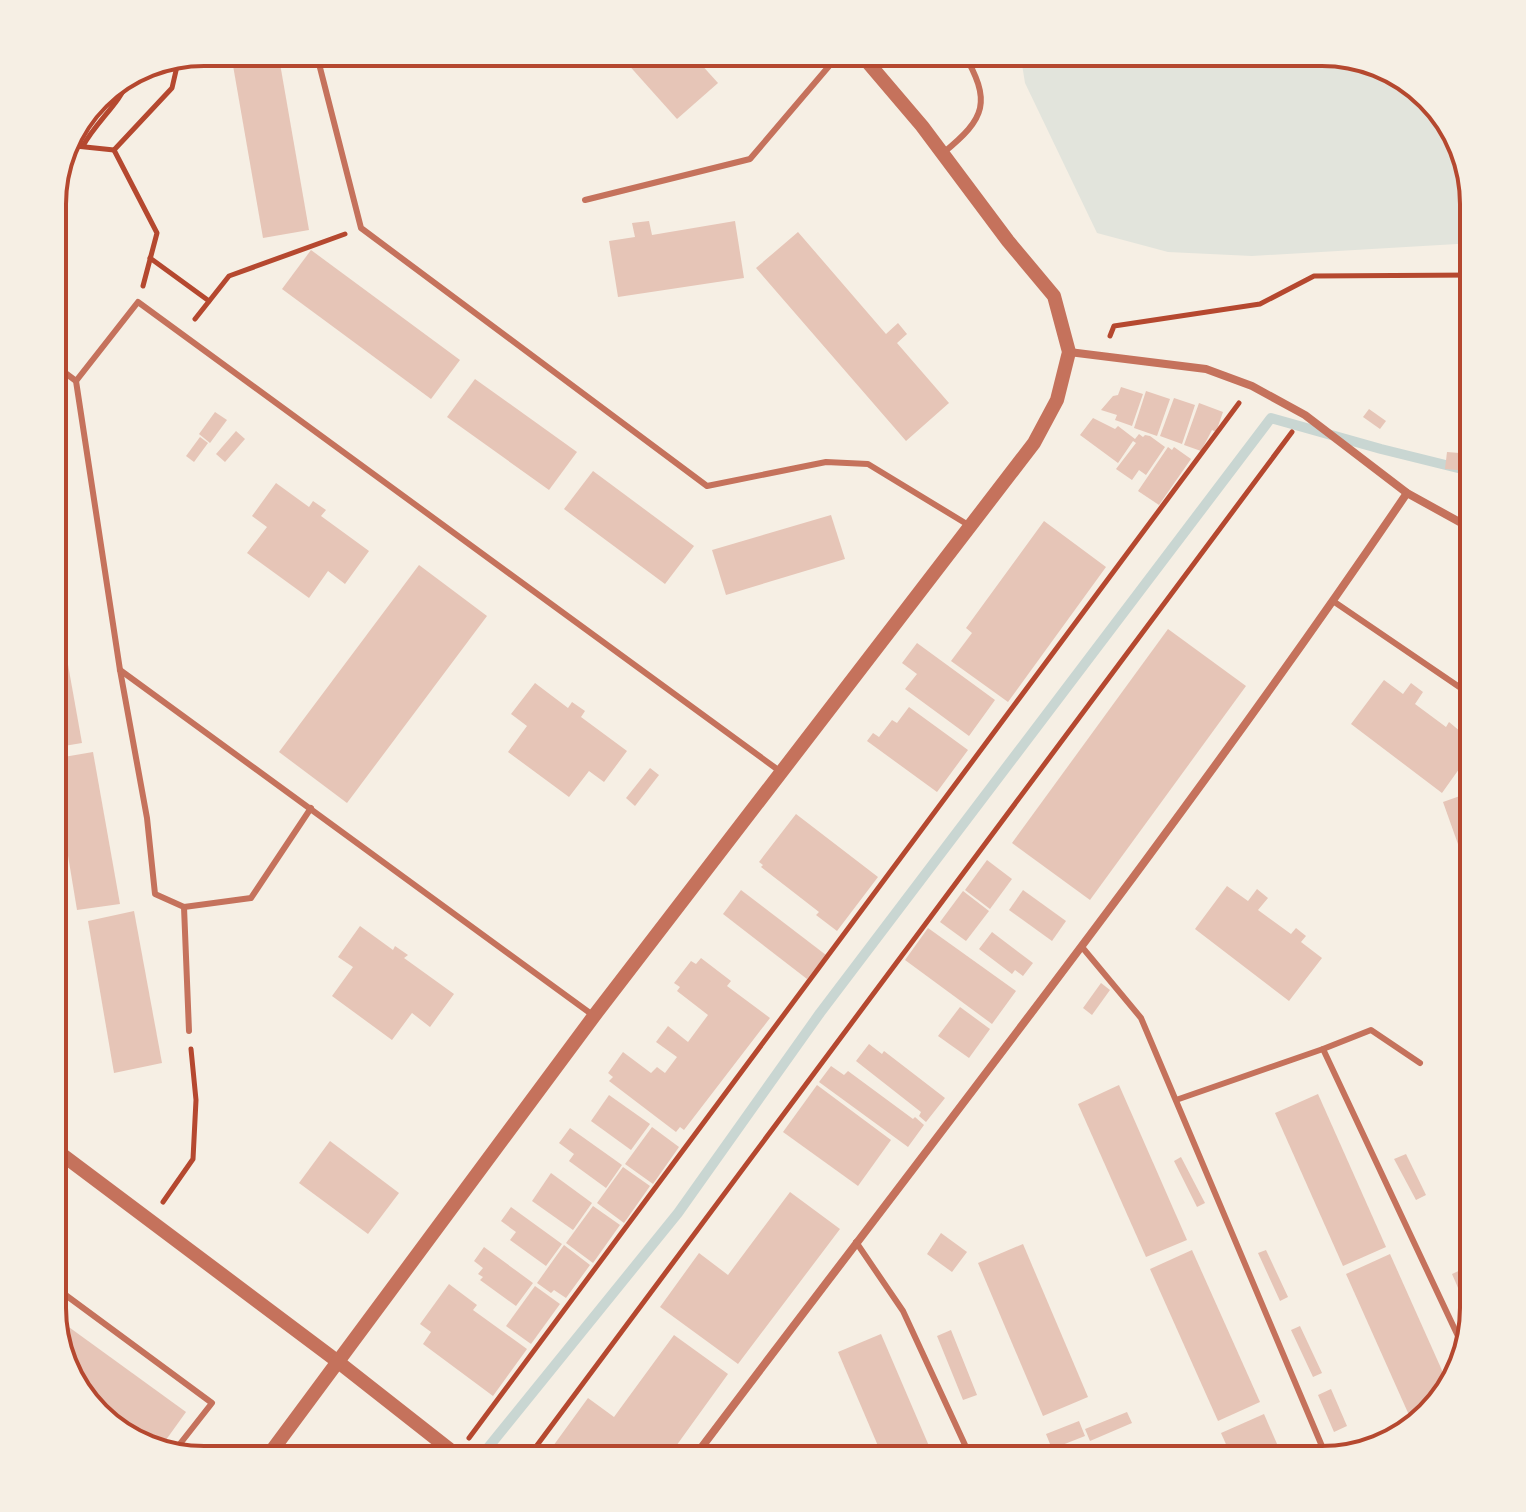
<svg xmlns="http://www.w3.org/2000/svg" width="1526" height="1512" font-family="Karla,sans-serif">
  <style>
    .green { fill: #e2e4dc }
    .lines { fill: none; stroke-linecap: round; stroke-linejoin: round }
    .stream { stroke: #c9d6d2; stroke-width: 10 }
    .building { fill: #e6c5b7 }
    .path { stroke: #b5482f; stroke-width: 5 }
    .service { stroke: #c5725c; stroke-width: 6 }
    .minor { stroke: #c5725c; stroke-width: 8 }
    .tertiary { stroke: #c5725c; stroke-width: 14 }
    .rim { fill: none; stroke: #b5482f; stroke-width: 4 }
  </style>
  <rect width="100%" height="100%" fill="#f6efe4"/>
  <!-- green -->
  <polygon class="green" points="1020,52 1331,52 1389,67 1436,103 1474,204 1474,243 1252,256 1168,252 1097,233 1025,83"/>
  <g class="lines">
    <!-- stream -->
    <polyline class="stream" points="478,1460 678,1213 820,1013 1271,418 1381,449 1474,472"/>
  </g>
  <!-- building -->
  <g class="building">
    <polygon points="240,52 278,52 309,230 263,238 231,54"/>
    <polygon points="617,52 690,52 718,83 677,119"/>
    <polygon points="649,221 652,235 735,221 744,278 618,297 609,241 635,237 632,223"/>
    <polygon points="798,232 886,334 898,323 907,334 897,343 949,403 906,441 756,268"/>
    <polygon points="311,250 460,360 431,399 282,289"/>
    <polygon points="475,379 577,452 549,490 447,417"/>
    <polygon points="1121,387 1143,394 1132,426 1115,420 1117,415 1101,410 1113,396 1118,395"/>
    <polygon points="1146,391 1170,399 1157,436 1134,428"/>
    <polygon points="1174,398 1195,405 1182,444 1160,436"/>
    <polygon points="1199,403 1223,412 1216,432 1212,430 1201,451 1184,445"/>
    <polygon points="1369,409 1386,421 1380,429 1363,417"/>
    <polygon points="215,412 227,420 210,443 199,434"/>
    <polygon points="1093,418 1115,429 1118,426 1135,439 1139,434 1143,437 1145,435 1150,436 1165,447 1146,475 1139,470 1132,480 1116,469 1136,443 1133,441 1118,463 1080,435"/>
    <polygon points="236,431 245,439 225,462 216,454"/>
    <polygon points="200,437 208,443 194,462 186,456"/>
    <polygon points="1168,447 1172,450 1174,447 1191,459 1159,505 1138,491"/>
    <polygon points="1447,452 1472,454 1470,471 1445,469"/>
    <polygon points="593,471 694,546 665,584 564,509"/>
    <polygon points="276,483 309,507 313,501 326,510 321,516 369,551 345,584 328,571 309,598 247,553 267,527 252,516"/>
    <polygon points="831,515 845,559 726,595 712,550"/>
    <polygon points="1044,521 1106,567 1008,702 951,661 972,633 966,628"/>
    <polygon points="419,565 487,616 347,803 279,752"/>
    <polygon points="52,592 55,592 82,743 52,748"/>
    <polygon points="1168,629 1246,686 1090,900 1012,843"/>
    <polygon points="917,643 995,700 969,736 905,689 917,674 902,663"/>
    <polygon points="1384,680 1403,694 1411,683 1423,692 1415,704 1446,727 1449,722 1461,732 1458,736 1474,748 1442,793 1351,724"/>
    <polygon points="535,683 568,708 572,702 585,711 581,717 627,751 604,782 589,771 569,797 508,752 527,726 511,714"/>
    <polygon points="909,707 968,750 937,792 867,741 873,733 879,737 892,720 897,723"/>
    <polygon points="93,752 120,904 77,910 52,759"/>
    <polygon points="650,768 659,775 635,806 626,798"/>
    <polygon points="1474,791 1474,889 1443,802"/>
    <polygon points="796,814 878,877 837,931 816,915 819,912 761,867 763,865 759,862"/>
    <polygon points="987,860 1012,879 990,909 965,890"/>
    <polygon points="1227,886 1248,901 1257,889 1268,898 1258,910 1291,934 1296,928 1306,936 1301,942 1322,958 1289,1001 1195,929"/>
    <polygon points="741,890 826,955 807,979 723,914"/>
    <polygon points="1023,890 1066,921 1052,941 1009,910"/>
    <polygon points="963,891 989,911 966,941 940,922"/>
    <polygon points="134,911 162,1063 114,1073 88,921"/>
    <polygon points="360,926 393,950 395,946 408,955 404,958 454,994 430,1027 412,1013 392,1040 332,996 353,967 338,957"/>
    <polygon points="928,928 1016,991 992,1024 905,960"/>
    <polygon points="992,932 1033,963 1023,976 1015,970 1012,974 979,949"/>
    <polygon points="701,958 731,981 727,986 770,1018 684,1130 680,1127 676,1132 609,1081 613,1077 608,1073 623,1052 651,1073 657,1067 665,1073 677,1057 656,1042 668,1026 688,1042 708,1015 677,991 680,987 674,983 691,961 696,964"/>
    <polygon points="1101,983 1110,990 1092,1015 1083,1008"/>
    <polygon points="960,1007 990,1029 969,1058 938,1036"/>
    <polygon points="869,1044 882,1054 884,1051 945,1098 926,1122 919,1116 921,1112 856,1061"/>
    <polygon points="831,1066 844,1075 848,1071 913,1119 915,1117 924,1125 908,1147 819,1082"/>
    <polygon points="817,1085 891,1140 858,1186 783,1132"/>
    <polygon points="1119,1085 1187,1240 1146,1257 1078,1104"/>
    <polygon points="1318,1094 1386,1247 1343,1266 1275,1113"/>
    <polygon points="609,1095 650,1124 631,1150 591,1121"/>
    <polygon points="652,1127 679,1147 653,1184 625,1164"/>
    <polygon points="570,1128 622,1165 606,1188 569,1161 574,1154 559,1143"/>
    <polygon points="330,1141 399,1193 368,1234 299,1183"/>
    <polygon points="1406,1154 1426,1195 1416,1200 1394,1159"/>
    <polygon points="1181,1157 1205,1203 1197,1207 1174,1161"/>
    <polygon points="623,1167 650,1186 624,1223 597,1203"/>
    <polygon points="551,1173 592,1203 573,1230 532,1201"/>
    <polygon points="790,1192 840,1229 738,1364 660,1307 699,1253 728,1275"/>
    <polygon points="593,1206 620,1225 593,1263 566,1243"/>
    <polygon points="511,1207 562,1244 546,1266 510,1240 516,1232 501,1221"/>
    <polygon points="941,1233 967,1252 952,1272 927,1254"/>
    <polygon points="1023,1244 1088,1397 1043,1416 978,1263"/>
    <polygon points="564,1245 590,1265 566,1298 554,1290 551,1293 537,1283"/>
    <polygon points="484,1247 533,1283 516,1306 480,1280 483,1277 478,1274 483,1268 474,1261"/>
    <polygon points="1192,1250 1260,1402 1218,1421 1150,1269"/>
    <polygon points="1266,1250 1288,1297 1280,1301 1258,1253"/>
    <polygon points="1390,1254 1449,1386 1425,1418 1413,1424 1346,1274"/>
    <polygon points="1465,1268 1474,1290 1472,1320 1452,1274"/>
    <polygon points="449,1284 477,1305 473,1310 527,1349 493,1396 423,1344 431,1332 420,1324"/>
    <polygon points="535,1286 560,1304 531,1344 506,1326"/>
    <polygon points="55,1317 186,1412 158,1451 151,1449 88,1404"/>
    <polygon points="1300,1326 1322,1373 1313,1377 1291,1330"/>
    <polygon points="951,1330 977,1395 963,1400 937,1336"/>
    <polygon points="881,1334 935,1460 884,1460 838,1352"/>
    <polygon points="674,1335 728,1374 666,1460 557,1460 548,1453 588,1398 614,1417"/>
    <polygon points="1331,1389 1347,1426 1334,1432 1318,1395"/>
    <polygon points="1127,1412 1132,1423 1090,1441 1085,1429"/>
    <polygon points="1264,1414 1284,1460 1233,1460 1221,1433"/>
    <polygon points="1079,1421 1085,1436 1052,1449 1046,1434"/>
    <polygon points="356,1445 363,1445 373,1452 367,1460 345,1460"/>
  </g>
  <g class="lines">
    <!-- path -->
    <g class="path">
      <polyline points="66,145 114,150 172,88 178,62"/>
      <path d="M 83,146 C 95,123 120,103 128,81"/>
      <polyline points="114,150 157,233 143,286"/>
      <polyline points="150,258 209,301"/>
      <polyline points="195,319 229,276 345,234"/>
      <polyline points="1110,336 1114,326 1260,304 1314,276 1474,275"/>
      <polyline points="163,1202 193,1159 196,1100 191,1049"/>
      <polyline points="469,1438 1239,403"/>
      <polyline points="526,1460 1292,432"/>
    </g>
    <!-- service -->
    <g class="service">
      <polyline points="316,52 361,228 707,486 826,462 868,464 970,526"/>
      <path d="M 943,153 C 986,118 992,102 963,52"/>
      <polyline points="585,200 750,159 841,52"/>
      <polyline points="52,363 76,381 120,670 147,818 155,894 184,907 251,898 311,808"/>
      <polyline points="76,381 138,302 781,772"/>
      <polyline points="1333,601 1474,697"/>
      <polyline points="120,670 594,1016"/>
      <polyline points="184,907 189,1031"/>
      <polyline points="1082,947 1141,1018 1327,1458"/>
      <polyline points="1323,1049 1465,1351"/>
      <polyline points="1176,1100 1323,1049 1371,1030 1420,1063"/>
      <polyline points="856,1242 903,1311 972,1460"/>
      <polyline points="52,1285 212,1403 172,1454"/>
    </g>
    <!-- minor -->
    <g class="minor">
      <polyline points="1069,352 1206,369 1252,386 1305,415 1407,493 1474,530"/>
      <path d="M 692,1460 C 933,1140 1182,825 1407,493"/>
    </g>
    <!-- tertiary -->
    <g class="tertiary">
      <polyline points="52,1147 337,1361 463,1460"/>
      <polyline points="265,1460 594,1016 1034,443 1057,400 1069,352 1054,296 1008,241 922,126 859,52"/>
    </g>
  </g>
  <!-- crop -->
  <path d="M0 0H1526V1512H0ZM204 66H1322A138 138 0 0 1 1460 204V1308A138 138 0 0 1 1322 1446H204A138 138 0 0 1 66 1308V204A138 138 0 0 1 204 66Z" fill="#f6efe4" fill-rule="evenodd"/>
  <path class="rim" d="M204 66H1322A138 138 0 0 1 1460 204V1308A138 138 0 0 1 1322 1446H204A138 138 0 0 1 66 1308V204A138 138 0 0 1 204 66Z"/>
</svg>
